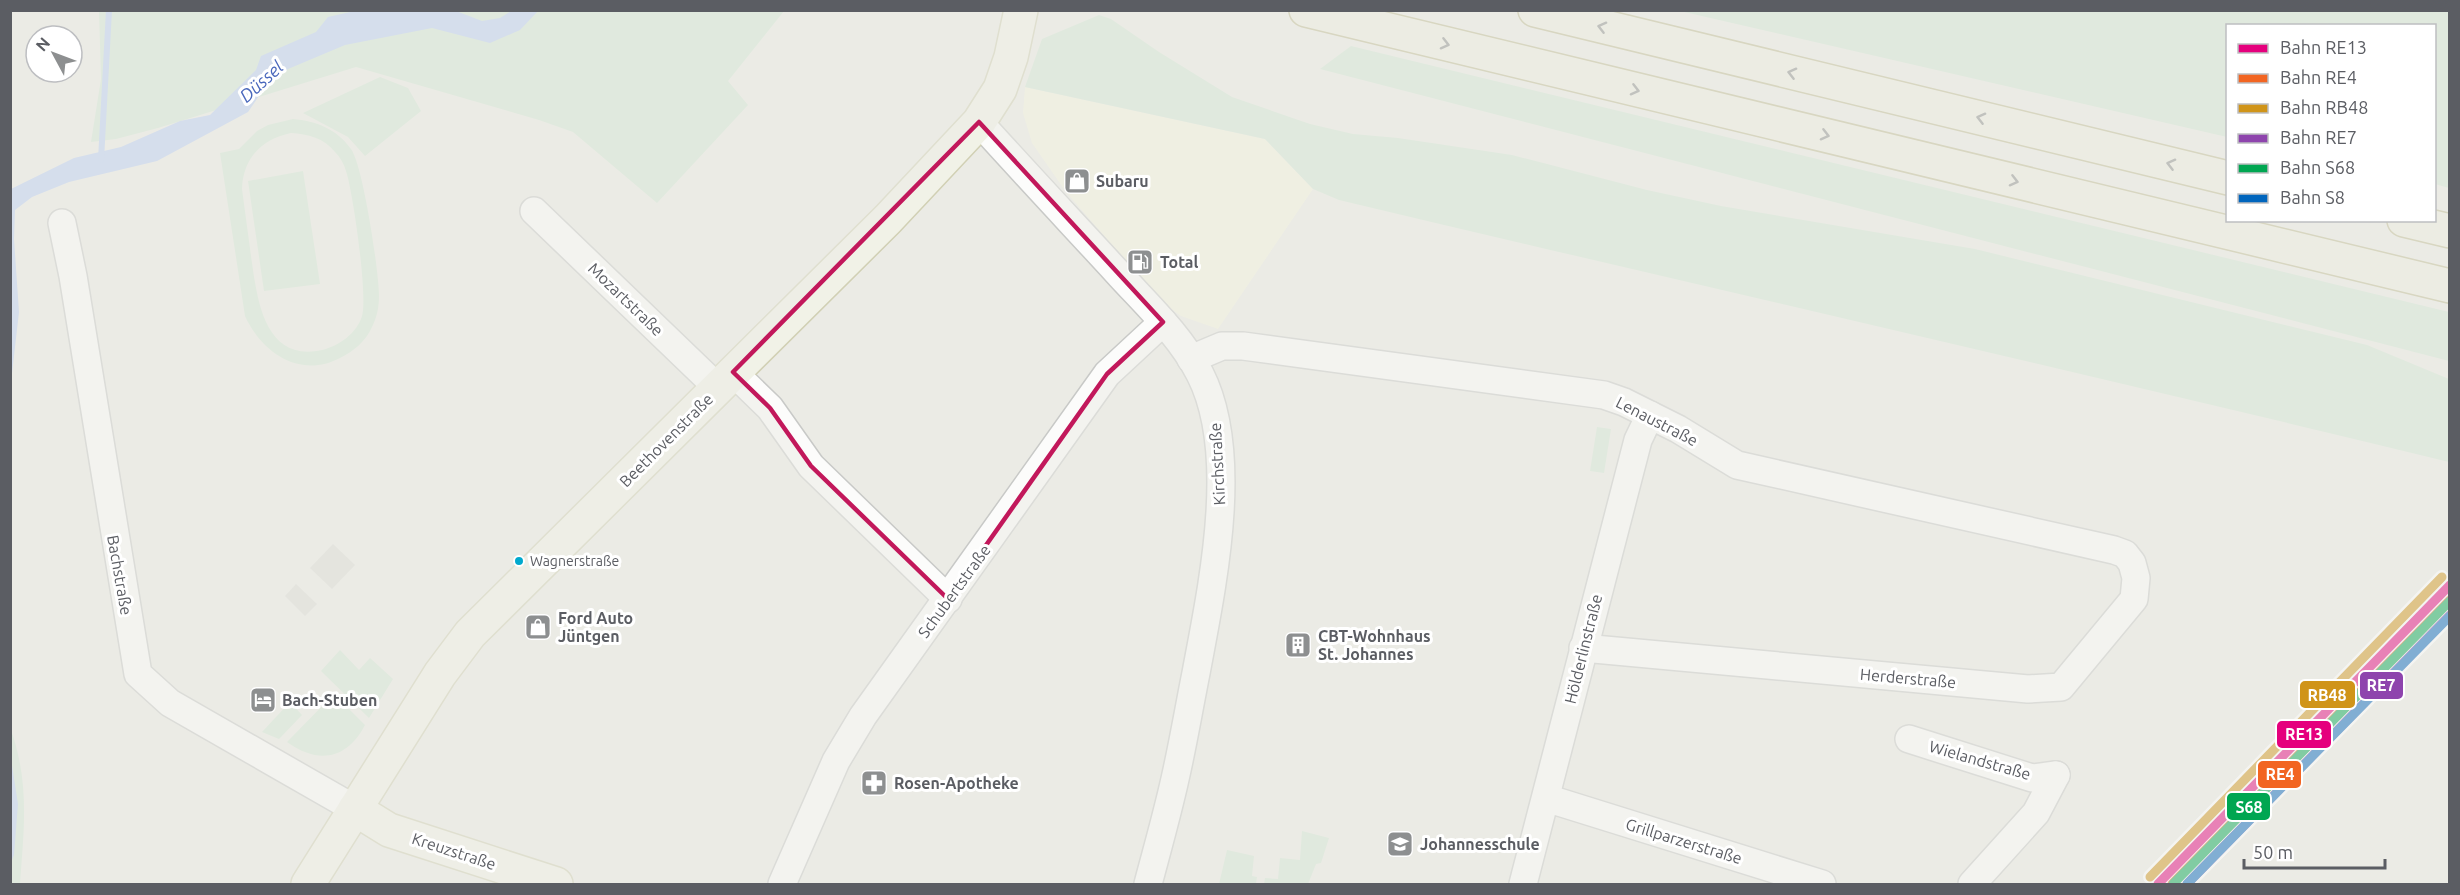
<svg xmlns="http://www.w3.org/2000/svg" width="2460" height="895" font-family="Ubuntu,sans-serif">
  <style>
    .commercial { fill: #f4f4de }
    .industrial { fill: #dcdcd6 }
    .green { fill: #d3e7d5; fill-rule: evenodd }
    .water { fill: #bacef4 }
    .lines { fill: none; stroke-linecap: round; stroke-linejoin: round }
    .stream { stroke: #bacef4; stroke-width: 6 }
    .minor-casing { stroke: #c8c9c7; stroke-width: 30 }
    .major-casing { stroke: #d1d0b4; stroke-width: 36 }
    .highway-casing { stroke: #c0bd95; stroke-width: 36 }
    .minor { stroke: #fcfcfb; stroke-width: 27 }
    .major { stroke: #f1f2e7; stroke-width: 33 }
    .highway { stroke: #eeeee1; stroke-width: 33 }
    .rail-1-casing { stroke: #fff; stroke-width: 14 }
    .rail-2-casing { stroke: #fff; stroke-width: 14 }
    .rail-3-casing { stroke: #fff; stroke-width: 14 }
    .rail-4-casing { stroke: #fff; stroke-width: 14 }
    .rail-5-casing { stroke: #fff; stroke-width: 14 }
    .rail-6-casing { stroke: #fff; stroke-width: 14 }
    .rail-1 { stroke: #e5007d; stroke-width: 9 }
    .rail-2 { stroke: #f26522; stroke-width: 9 }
    .rail-3 { stroke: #d09419; stroke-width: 9 }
    .rail-4 { stroke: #8e44ad; stroke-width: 9 }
    .rail-5 { stroke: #00a651; stroke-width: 9 }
    .rail-6 { stroke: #0065bd; stroke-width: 9 }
    .oneway { stroke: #8e908f }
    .marked { fill: none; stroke: #c2185b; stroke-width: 4.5; stroke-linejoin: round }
    .bus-dot { fill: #00a9ce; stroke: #fff; stroke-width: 2 }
    .labels { text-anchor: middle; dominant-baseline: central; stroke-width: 6; stroke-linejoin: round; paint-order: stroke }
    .bus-label { font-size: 14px; fill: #5b5d63; stroke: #fff; text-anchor: start }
    .poi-label { font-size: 16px; font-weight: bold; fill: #5b5d63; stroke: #fff; text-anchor: start }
    .street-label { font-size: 16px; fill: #5b5d63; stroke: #fff }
    .water-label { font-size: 18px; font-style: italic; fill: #4a68bc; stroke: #fff }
    .line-badge { stroke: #fff; stroke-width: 2 }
    .badge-label { font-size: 16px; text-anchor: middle; font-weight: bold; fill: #fff }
  </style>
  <rect width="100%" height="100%" fill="#ebebe5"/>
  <!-- commercial -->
  <polygon class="commercial" points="1025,87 1265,139 1313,189 1218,329 1181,316 1162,302 1066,192 1032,143 1023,113"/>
  <!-- industrial -->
  <g class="industrial">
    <polygon points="333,544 355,565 332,589 310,568"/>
    <polygon points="296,584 317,604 305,616 285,596"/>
  </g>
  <!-- green -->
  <g class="green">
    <polygon points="99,11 784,11 728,81 748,105 657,203 573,132 539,120 356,67 158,128 116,139 91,142 101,79"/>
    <polygon points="1680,11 2449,11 2449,188 2435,184 2434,26 2228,26 2227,137"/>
    <path d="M 1099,15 L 1111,19 L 1159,52 L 1232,97 L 1310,124 L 1353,134 L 1398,138 L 1512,155 L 1647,190 L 1721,206 L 1975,249 L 2367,345 L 2449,379 L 2449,462 C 2080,372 1709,288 1339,200 L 1313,189 L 1265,139 L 1025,87 L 1042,39 Z"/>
    <polygon points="1351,46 2449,312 2449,361 1320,69"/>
    <polygon points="380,77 408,88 421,111 365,156 348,137 303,113"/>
    <path d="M 293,119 C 316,121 337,129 351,149 C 363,165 379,272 379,296 C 379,307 377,317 372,327 C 366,341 354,351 340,358 C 300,379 262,353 245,316 L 220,153 L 239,149 L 257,131 L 268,125 ZM 291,133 C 308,134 324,138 335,152 C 340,157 344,164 346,171 C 353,192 368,297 362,316 C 357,333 339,346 322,350 C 263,363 257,297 251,256 C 248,234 245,211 242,189 C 243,159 261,139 291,133 Z"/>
    <polygon points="303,171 320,284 264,291 248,181"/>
    <polygon points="1597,427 1611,429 1604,473 1590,471"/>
    <polygon points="340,650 359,670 370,658 393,679 369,718 321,671"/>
    <path d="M 334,694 L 365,725 C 347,759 319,765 287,742 Z"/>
    <polygon points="290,702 302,715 279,739 262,732"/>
    <path d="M 10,727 C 30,782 24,828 20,884 L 11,884 Z"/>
    <polygon points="1302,831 1329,838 1321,863 1316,864 1308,884 1264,884 1265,878 1278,879 1280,858 1300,860"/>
    <polygon points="1227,850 1254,856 1252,876 1257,877 1256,884 1219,884"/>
  </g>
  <!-- water -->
  <g class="water">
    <polygon points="359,10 456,11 482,21 500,18 511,11 538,11 520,30 490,43 432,28 345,45 288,69 269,81 248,112 157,161 69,182 32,197 15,210 14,239 19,312 11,382 11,189 74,158 121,147 180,121 210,115 256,70 261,56 316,32 328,17"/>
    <polygon points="11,759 18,804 14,855 11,862"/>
  </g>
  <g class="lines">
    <!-- stream -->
    <polyline class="stream" points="101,160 109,10"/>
    <defs>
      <g id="minor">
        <path d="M 979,122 C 1025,173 1071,222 1117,272 C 1146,304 1180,335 1200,374 C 1241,454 1212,587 1196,673 C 1189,708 1183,744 1175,779 C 1167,815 1157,850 1148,884"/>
        <polyline points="534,211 718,388"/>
        <polyline points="62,223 73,276 138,674 170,703 355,809"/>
        <polyline points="1191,359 1222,346 1243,346 1604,395 1624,402 1678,429 1737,465 2114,550 2125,554 2132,563 2136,578 2134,599 2061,687 2028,689 1583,648"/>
        <polyline points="733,372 770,408 811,466 948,599"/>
        <polyline points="1909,739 2032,778 2056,775"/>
        <polyline points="1546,798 1822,884"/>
        <polyline points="782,884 836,761 863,716 1107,374 1163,322"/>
        <polyline points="1523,884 1638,440 1650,415"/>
        <polyline points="1972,884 2036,813 2056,775"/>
      </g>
      <g id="major">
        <polyline points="355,809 389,830 556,884"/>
        <polyline points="308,884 440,674 470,634 888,219 979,122 1000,89 1011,57 1021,10"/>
      </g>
      <g id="highway">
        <polyline points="1306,10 2450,286"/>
        <polyline points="1535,10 2228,178"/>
        <polyline points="2404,220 2450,231"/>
      </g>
    </defs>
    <!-- minor casing -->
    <use href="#minor" class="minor-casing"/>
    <!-- major casing -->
    <use href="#major" class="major-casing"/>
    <!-- highway casing -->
    <use href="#highway" class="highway-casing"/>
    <!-- minor -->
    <use href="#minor" class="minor"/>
    <!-- major -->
    <use href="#major" class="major"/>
    <!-- highway -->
    <use href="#highway" class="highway"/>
    <defs>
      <polyline id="rail-1" points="2158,884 2450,585"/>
      <polyline id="rail-2" points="2172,884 2450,600"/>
      <polyline id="rail-3" points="2150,877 2442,577"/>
      <polyline id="rail-4" points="2187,884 2450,615"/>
      <polyline id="rail-5" points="2173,884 2450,601"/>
      <polyline id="rail-6" points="2187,884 2450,616"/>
    </defs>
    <!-- rail-1 casing -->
    <use href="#rail-1" class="rail-1-casing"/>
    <!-- rail-2 casing -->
    <use href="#rail-2" class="rail-2-casing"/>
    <!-- rail-3 casing -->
    <use href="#rail-3" class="rail-3-casing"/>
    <!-- rail-4 casing -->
    <use href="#rail-4" class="rail-4-casing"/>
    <!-- rail-5 casing -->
    <use href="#rail-5" class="rail-5-casing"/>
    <!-- rail-6 casing -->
    <use href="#rail-6" class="rail-6-casing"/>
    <!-- rail-1 -->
    <use href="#rail-1" class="rail-1"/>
    <!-- rail-2 -->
    <use href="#rail-2" class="rail-2"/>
    <!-- rail-3 -->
    <use href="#rail-3" class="rail-3"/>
    <!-- rail-4 -->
    <use href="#rail-4" class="rail-4"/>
    <!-- rail-5 -->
    <use href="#rail-5" class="rail-5"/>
    <!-- rail-6 -->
    <use href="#rail-6" class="rail-6"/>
  </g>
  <!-- one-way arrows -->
  <defs><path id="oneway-chevron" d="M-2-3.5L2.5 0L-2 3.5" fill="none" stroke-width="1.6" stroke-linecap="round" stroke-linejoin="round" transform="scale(1.5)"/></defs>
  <g class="oneway">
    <use href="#oneway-chevron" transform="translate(1602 27) rotate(-166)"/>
    <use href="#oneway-chevron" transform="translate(1445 44) rotate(14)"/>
    <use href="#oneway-chevron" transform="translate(1792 73) rotate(-166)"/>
    <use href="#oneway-chevron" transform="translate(1635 90) rotate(14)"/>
    <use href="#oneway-chevron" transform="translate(1981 118) rotate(-166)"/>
    <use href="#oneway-chevron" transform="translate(1825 135) rotate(14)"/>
    <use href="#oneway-chevron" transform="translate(2171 164) rotate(-166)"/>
    <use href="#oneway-chevron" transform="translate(2014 181) rotate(14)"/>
  </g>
  <!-- marked area -->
  <path d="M0 0H2460V895H0ZM 979,122 L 1163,322 L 1107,374 L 948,599 L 811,466 L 770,408 L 733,372 Z" fill="#ebebe5" fill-opacity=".55" fill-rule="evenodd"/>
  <path class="marked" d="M 979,122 L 1163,322 L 1107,374 L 948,599 L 811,466 L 770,408 L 733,372 Z"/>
  <!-- icons -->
  <defs>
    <symbol id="shop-square" viewBox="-11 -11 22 22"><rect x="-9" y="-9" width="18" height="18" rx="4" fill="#8d8f90" stroke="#fff"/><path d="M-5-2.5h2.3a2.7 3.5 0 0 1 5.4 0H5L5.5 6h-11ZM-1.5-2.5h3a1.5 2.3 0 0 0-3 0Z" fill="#fff"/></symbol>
    <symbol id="fuel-square" viewBox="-11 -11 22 22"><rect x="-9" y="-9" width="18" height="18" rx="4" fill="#8d8f90" stroke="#fff"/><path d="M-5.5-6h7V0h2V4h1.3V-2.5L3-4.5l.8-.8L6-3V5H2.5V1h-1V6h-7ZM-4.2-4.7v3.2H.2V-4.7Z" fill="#fff"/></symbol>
    <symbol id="building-square" viewBox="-11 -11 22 22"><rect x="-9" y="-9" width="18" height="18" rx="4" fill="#8d8f90" stroke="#fff"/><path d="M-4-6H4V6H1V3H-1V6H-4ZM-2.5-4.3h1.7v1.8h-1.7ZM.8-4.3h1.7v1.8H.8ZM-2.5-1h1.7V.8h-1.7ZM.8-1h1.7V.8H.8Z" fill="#fff"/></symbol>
    <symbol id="hotel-square" viewBox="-11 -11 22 22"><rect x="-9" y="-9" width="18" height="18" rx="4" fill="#8d8f90" stroke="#fff"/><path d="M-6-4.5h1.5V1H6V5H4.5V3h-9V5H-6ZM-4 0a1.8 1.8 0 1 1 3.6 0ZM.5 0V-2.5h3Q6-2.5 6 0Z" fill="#fff"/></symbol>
    <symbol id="pharmacy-square" viewBox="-11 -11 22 22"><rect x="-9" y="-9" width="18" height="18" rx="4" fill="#8d8f90" stroke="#fff"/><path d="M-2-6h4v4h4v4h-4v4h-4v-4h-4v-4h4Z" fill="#fff"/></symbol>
    <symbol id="school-square" viewBox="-11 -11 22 22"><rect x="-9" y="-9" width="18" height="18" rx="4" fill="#8d8f90" stroke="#fff"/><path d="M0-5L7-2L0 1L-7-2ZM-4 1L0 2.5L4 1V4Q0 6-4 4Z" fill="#fff"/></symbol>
  </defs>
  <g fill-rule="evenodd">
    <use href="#shop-square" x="1062" y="166" width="30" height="30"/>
    <use href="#fuel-square" x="1125" y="247" width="30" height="30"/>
    <use href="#shop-square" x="523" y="612" width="30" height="30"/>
    <use href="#building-square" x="1283" y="630" width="30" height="30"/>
    <use href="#hotel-square" x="248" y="685" width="30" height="30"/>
    <use href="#pharmacy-square" x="859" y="768" width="30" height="30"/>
    <use href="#school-square" x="1385" y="829" width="30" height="30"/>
  </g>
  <!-- markers -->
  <circle class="bus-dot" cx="519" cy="561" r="5"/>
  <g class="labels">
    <!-- bus labels -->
    <g class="bus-label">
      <text x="530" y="561">Wagnerstraße</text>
    </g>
    <!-- poi labels -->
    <g class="poi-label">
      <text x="1096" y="181">Subaru</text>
      <text x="1160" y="262">Total</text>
      <text x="558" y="618">Ford Auto<tspan x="558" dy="18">Jüntgen</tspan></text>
      <text x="1318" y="636">CBT-Wohnhaus<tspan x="1318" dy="18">St. Johannes</tspan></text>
      <text x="282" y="700">Bach-Stuben</text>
      <text x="894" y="783">Rosen-Apotheke</text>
      <text x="1420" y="844">Johannesschule</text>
    </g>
    <!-- street labels -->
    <g class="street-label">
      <text transform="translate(626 299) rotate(44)">Mozartstraße</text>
      <text transform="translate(1657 421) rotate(27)">Lenaustraße</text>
      <text transform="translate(666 440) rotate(-45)">Beethovenstraße</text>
      <text transform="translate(1217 464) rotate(-93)">Kirchstraße</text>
      <text transform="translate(120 575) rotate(80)">Bachstraße</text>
      <text transform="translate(954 591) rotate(-54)">Schubertstraße</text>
      <text transform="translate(1583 649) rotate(-76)">Hölderlinstraße</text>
      <text transform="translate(1908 678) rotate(5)">Herderstraße</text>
      <text transform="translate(1980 760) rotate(16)">Wielandstraße</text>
      <text transform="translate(1684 841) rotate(17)">Grillparzerstraße</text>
      <text transform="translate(454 851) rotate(18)">Kreuzstraße</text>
    </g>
    <!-- water labels -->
    <g class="water-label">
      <text transform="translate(261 81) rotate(-42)">Düssel</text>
    </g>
  </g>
  <g class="line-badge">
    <rect x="2359" y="671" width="45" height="29" rx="6" fill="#8e44ad"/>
    <rect x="2299" y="680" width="57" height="29" rx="6" fill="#d09419"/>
    <rect x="2276" y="720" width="56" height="29" rx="6" fill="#e5007d"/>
    <rect x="2257" y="760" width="45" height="29" rx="6" fill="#f26522"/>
    <rect x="2226" y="792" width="45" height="29" rx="6" fill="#00a651"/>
  </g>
  <g class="badge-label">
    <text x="2381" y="691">RE7</text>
    <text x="2327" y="701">RB48</text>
    <text x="2304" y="740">RE13</text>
    <text x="2280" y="780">RE4</text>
    <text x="2249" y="813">S68</text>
  </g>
  <!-- border -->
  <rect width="2460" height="895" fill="none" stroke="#5b5d63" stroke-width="24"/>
  <!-- legend -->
  <rect x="2226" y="24" width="210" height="198" fill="#ffffff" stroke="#bdbec1" stroke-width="1.5"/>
  <rect x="2238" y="44" width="30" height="9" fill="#e5007d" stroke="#bdbec1" stroke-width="1.5"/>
  <text x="2280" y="54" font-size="18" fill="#5b5d63">Bahn RE13</text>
  <rect x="2238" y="74" width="30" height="9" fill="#f26522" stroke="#bdbec1" stroke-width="1.5"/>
  <text x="2280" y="84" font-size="18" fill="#5b5d63">Bahn RE4</text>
  <rect x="2238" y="104" width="30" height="9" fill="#d09419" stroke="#bdbec1" stroke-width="1.5"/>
  <text x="2280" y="114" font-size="18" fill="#5b5d63">Bahn RB48</text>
  <rect x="2238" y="134" width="30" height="9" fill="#8e44ad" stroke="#bdbec1" stroke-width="1.5"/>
  <text x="2280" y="144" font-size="18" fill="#5b5d63">Bahn RE7</text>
  <rect x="2238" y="164" width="30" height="9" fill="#00a651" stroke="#bdbec1" stroke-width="1.5"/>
  <text x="2280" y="174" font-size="18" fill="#5b5d63">Bahn S68</text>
  <rect x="2238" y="194" width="30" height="9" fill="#0065bd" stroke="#bdbec1" stroke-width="1.5"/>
  <text x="2280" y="204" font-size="18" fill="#5b5d63">Bahn S8</text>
  <!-- north arrow -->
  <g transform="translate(54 54) rotate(311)"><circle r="28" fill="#ffffff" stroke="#bdbec1" stroke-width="1.5"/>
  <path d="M0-4.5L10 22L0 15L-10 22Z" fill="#8d8f90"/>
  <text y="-9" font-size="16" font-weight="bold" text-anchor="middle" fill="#5b5d63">N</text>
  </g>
  <!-- scale -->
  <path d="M2244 859v9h141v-9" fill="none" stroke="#5b5d63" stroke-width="3"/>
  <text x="2253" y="859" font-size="18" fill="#5b5d63" stroke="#ffffff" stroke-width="4.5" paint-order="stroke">50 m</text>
</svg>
